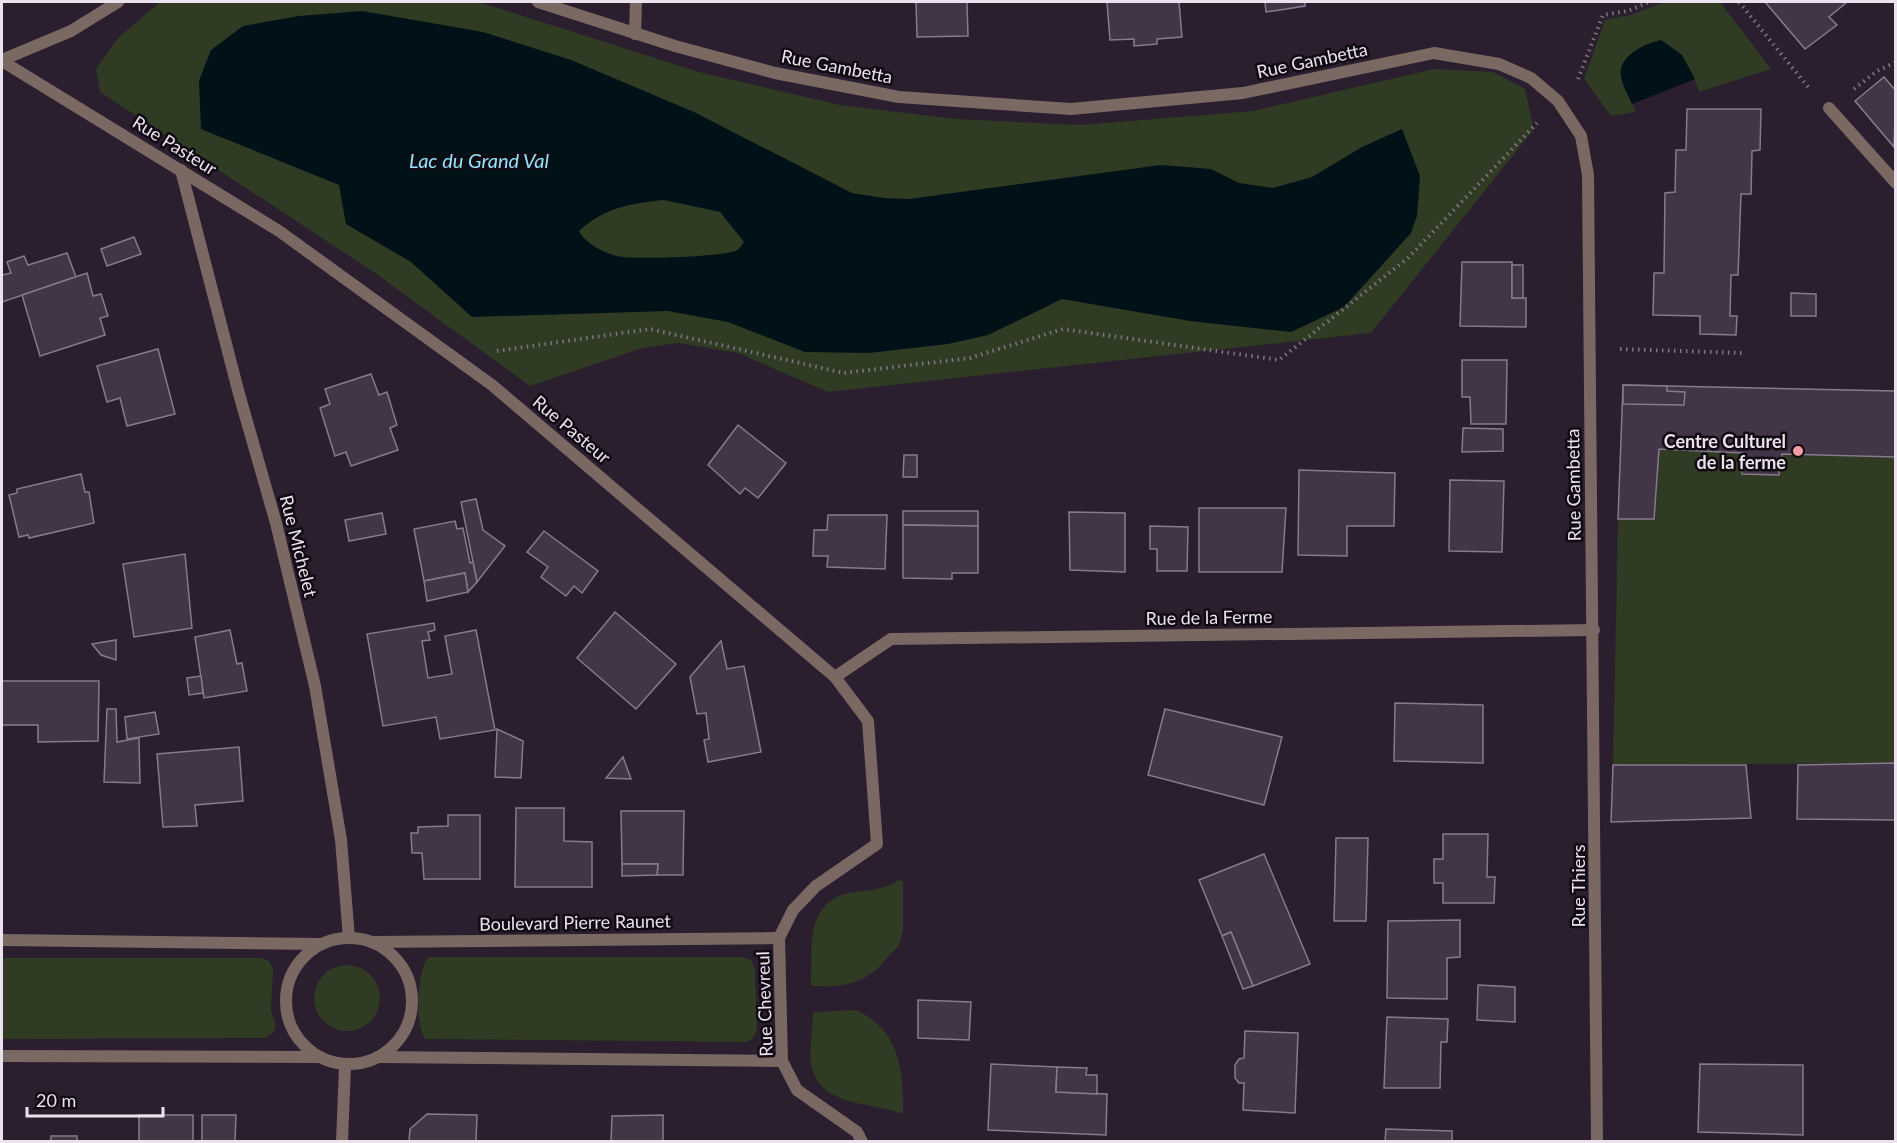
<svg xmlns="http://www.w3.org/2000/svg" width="1897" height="1143" font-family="Lato,sans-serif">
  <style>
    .green { fill: #2f3b22 }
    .water { fill: #001218; fill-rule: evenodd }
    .building { fill: #423547; stroke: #89798f; stroke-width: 1.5 }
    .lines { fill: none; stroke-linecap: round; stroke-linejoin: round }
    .path { stroke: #807584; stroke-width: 4; stroke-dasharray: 1.5 4.5; stroke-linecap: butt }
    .street { stroke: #7a6863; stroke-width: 12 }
    .poi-dot { fill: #f49aa3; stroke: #100a12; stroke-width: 2 }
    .labels { text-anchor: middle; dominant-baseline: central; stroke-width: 5; stroke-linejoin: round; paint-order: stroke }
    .street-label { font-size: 18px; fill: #ebe2ee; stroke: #100a12 }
    .poi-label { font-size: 18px; font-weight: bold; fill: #ebe2ee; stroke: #100a12; text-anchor: end }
    .water-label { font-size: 20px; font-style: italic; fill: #92e3fb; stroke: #100a12 }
  </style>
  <rect width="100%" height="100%" fill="#2a1e2f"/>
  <!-- green -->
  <g class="green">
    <polygon points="160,2 479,2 699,72 840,105 956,119 1081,125 1253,111 1434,69 1493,72 1525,89 1534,129 1371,333 828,392 738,353 678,343 642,348 530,386 375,273 100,92 96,69 118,38"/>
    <path d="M 1665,2 L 1720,2 L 1771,69 L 1699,92 C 1692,68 1682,54 1661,40 L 1621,78 L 1636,112 L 1611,116 L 1584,79 L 1605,20 L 1630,15 Z"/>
    <polygon points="1659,449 1743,453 1743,474 1779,475 1782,454 1895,457 1895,763 1613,765 1618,519 1654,519"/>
    <path d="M 899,880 L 903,881 L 903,930 L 899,946 C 888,955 882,966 872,973 C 853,987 833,987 811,986 C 813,947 803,900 854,892 C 869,890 886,889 899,880 Z"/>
    <path d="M 429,957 L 742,957 L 751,960 L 755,969 L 757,1030 L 753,1038 L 746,1042 L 426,1039 C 414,1030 417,966 429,957 Z"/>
    <polygon points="2,958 262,958 269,961 273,969 271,1011 276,1026 274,1032 265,1038 2,1039"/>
    <circle cx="347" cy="998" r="33"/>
    <path d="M 856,1010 C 900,1030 904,1071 903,1114 C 872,1102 818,1107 811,1064 C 809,1047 813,1028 813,1012 Z"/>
  </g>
  <!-- water -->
  <g class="water">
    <path d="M 362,11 L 483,32 L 571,60 L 694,112 L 852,193 L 884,198 L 909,199 L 1161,165 L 1211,169 L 1239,183 L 1273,188 L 1312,177 L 1362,147 L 1402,129 L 1420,176 L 1417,216 L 1411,233 L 1344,307 L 1291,332 L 1190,321 L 1062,299 L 988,335 L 948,344 L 869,353 L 805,352 L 728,322 L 668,311 L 472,317 L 411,262 L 346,224 L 339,185 L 201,129 L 199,81 L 205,65 L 211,50 L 243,26 L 299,16 ZM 664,200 L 720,212 L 744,242 C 741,246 739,250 735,251 C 719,257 634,260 617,256 C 604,253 585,243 579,231 C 603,208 632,203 664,200 Z"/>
    <path d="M 1661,40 L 1682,55 L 1695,79 L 1632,104 C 1628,95 1622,85 1621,76 C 1617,57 1645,43 1661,40 Z"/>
  </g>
  <!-- building -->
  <g class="building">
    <polygon points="916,2 967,2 968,36 917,37"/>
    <polygon points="1107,2 1179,2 1182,37 1157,39 1157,44 1134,46 1134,39 1110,40"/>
    <polygon points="1265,2 1305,2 1305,6 1266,12"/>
    <polygon points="1765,2 1847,2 1829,17 1837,25 1805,49"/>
    <polygon points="1884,77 1896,91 1894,147 1855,101"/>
    <polygon points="1687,109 1761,109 1760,150 1752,151 1751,194 1741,194 1738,275 1731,275 1730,316 1737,316 1736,335 1700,334 1700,316 1653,315 1654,273 1664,273 1665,193 1675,192 1676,150 1686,150"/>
    <polygon points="134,237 141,254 107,266 101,249"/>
    <polygon points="67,253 76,277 2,302 2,275 11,273 7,262 24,256 28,265"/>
    <polygon points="1462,262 1512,262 1512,298 1526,298 1526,327 1460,326"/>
    <rect x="1512" y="265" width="11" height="33"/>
    <polygon points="87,273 93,296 101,294 108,316 100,318 105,335 40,356 22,295"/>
    <polygon points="1791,293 1816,294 1816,316 1791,316"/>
    <polygon points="158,349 175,414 127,426 120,398 107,402 97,366"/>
    <polygon points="1462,360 1507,360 1506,424 1471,424 1470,397 1462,397"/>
    <polygon points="371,374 379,395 387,392 397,425 390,428 398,450 351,466 346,452 335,456 320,408 330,404 325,389"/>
    <polygon points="1623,385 1896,391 1896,457 1782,454 1779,475 1742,474 1743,453 1659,449 1654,519 1618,519"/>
    <polygon points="1623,385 1667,386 1667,391 1685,392 1684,405 1623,404"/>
    <polygon points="738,425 786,463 758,498 745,488 740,494 708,465"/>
    <polygon points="1463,428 1503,429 1503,451 1462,452"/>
    <polygon points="904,455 917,455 917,477 903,477"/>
    <polygon points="1299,470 1395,473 1394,526 1347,526 1347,556 1298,555"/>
    <polygon points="81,474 85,492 89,492 94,523 29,538 28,535 19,537 9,495 17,493 17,489"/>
    <polygon points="1450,480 1504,481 1502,552 1449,551"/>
    <polygon points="476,499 483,530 505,546 477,582 461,502"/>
    <polygon points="1199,508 1286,508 1282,572 1199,572"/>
    <polygon points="903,511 978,511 978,526 903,525"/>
    <polygon points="1069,512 1125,513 1125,572 1070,570"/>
    <polygon points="382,513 386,534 349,541 345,520"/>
    <polygon points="828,515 887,515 885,569 827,567 828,556 813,556 814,530 827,530"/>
    <polygon points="455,521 457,529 463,528 470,563 473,562 477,582 468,592 465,573 424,581 414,529"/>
    <polygon points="903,525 978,526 978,573 952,573 952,579 903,578"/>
    <polygon points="1150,526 1188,527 1187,571 1157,571 1157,549 1150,549"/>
    <polygon points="544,531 598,571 582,593 574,586 566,596 541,577 548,567 527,552"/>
    <polygon points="185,554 192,628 134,637 123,564"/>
    <polygon points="465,573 468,592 427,601 424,581"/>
    <polygon points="615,612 676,664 636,709 577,658"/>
    <polygon points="434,623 435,630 428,632 430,640 422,641 428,678 452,674 445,636 476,630 495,730 440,739 436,717 383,726 367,634"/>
    <polygon points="230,630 237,664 242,663 247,691 204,698 195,637"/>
    <polygon points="116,640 116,660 101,655 92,644"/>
    <polygon points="721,641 727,669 744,666 761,752 708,762 704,740 709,739 706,713 697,714 690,677"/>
    <polygon points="201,676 203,693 189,695 187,678"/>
    <polygon points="2,681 99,681 98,741 38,742 38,725 2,725"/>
    <polygon points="1395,703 1483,705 1483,763 1394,761"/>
    <polygon points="107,709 116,709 117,742 139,738 140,783 104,782"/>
    <polygon points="1165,709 1282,737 1264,805 1148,775"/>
    <polygon points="155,712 159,734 127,739 125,717"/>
    <polygon points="497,729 523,741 521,778 495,777"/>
    <polygon points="239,747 243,801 195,805 197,826 163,827 157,754"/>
    <polygon points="623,757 631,779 606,778"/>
    <polygon points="1896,763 1896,820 1797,819 1798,765"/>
    <polygon points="1613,765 1746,765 1751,818 1611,822"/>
    <polygon points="516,808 564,808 564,841 592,842 592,887 515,887"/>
    <polygon points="621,811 684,811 683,875 657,875 658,864 622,864"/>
    <polygon points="448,815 480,815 480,879 424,879 422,853 412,853 411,833 418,833 418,827 448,826"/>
    <polygon points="1443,834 1488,834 1487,877 1495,877 1494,903 1443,903 1443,883 1434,883 1434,859 1443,859"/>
    <polygon points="1336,838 1368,838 1366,921 1334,921"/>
    <polygon points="1264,854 1310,964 1253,986 1231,932 1222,936 1199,880"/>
    <polygon points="622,864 658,864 657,875 622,876"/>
    <polygon points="1460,920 1460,957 1447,958 1447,999 1387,998 1388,921"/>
    <polygon points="1231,932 1253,986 1243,989 1222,936"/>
    <polygon points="1478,985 1515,987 1515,1022 1477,1020"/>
    <polygon points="918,1000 971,1002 969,1040 918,1038"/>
    <polygon points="1387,1017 1448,1019 1447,1042 1441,1042 1440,1088 1384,1088"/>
    <polygon points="1245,1031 1298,1033 1295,1113 1243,1110 1244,1083 1239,1083 1235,1078 1235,1065 1239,1059 1244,1058"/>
    <polygon points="991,1064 1057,1067 1056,1092 1107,1094 1106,1135 988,1130"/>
    <polygon points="1700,1064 1803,1065 1803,1135 1698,1132"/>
    <polygon points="1057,1067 1087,1068 1086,1075 1097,1075 1097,1094 1056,1092"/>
    <polygon points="427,1114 477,1115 476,1142 409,1142 410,1129"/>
    <rect x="139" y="1115" width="54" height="27"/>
    <polygon points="202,1115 236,1115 235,1142 202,1142"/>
    <polygon points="663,1115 663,1142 611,1142 612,1116"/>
    <polygon points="1386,1129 1452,1131 1452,1142 1385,1142"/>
    <rect x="51" y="1136" width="26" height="6"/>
  </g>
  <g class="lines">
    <!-- path -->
    <g class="path">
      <polyline points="1739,2 1808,87"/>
      <polyline points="1578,79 1603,15 1628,11 1649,2"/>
      <polyline points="1854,89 1877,71 1896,62"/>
      <polyline points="1620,349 1742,353"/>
      <polyline points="497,351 650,329 844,373 970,358 1063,329 1279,360 1408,258 1537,123"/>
    </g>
    <!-- street -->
    <g class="street">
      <polyline points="538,2 675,46 775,73 899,97 1071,109 1243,93 1434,53 1499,64 1531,78 1558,101 1581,136 1588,175 1597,1142"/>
      <polyline points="635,34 636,2"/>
      <polyline points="2,60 71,31 118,2"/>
      <polyline points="2,61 279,231 492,385 835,677 868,721 877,844 816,886 793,910 779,938 782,1061 797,1090 857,1132 862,1142"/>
      <polyline points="1829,108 1896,183"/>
      <polyline points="181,170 239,394 276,523 315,686 341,840 349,938"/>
      <polyline points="835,677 891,639 1594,630"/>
      <circle cx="349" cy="1001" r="63"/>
      <polyline points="2,940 320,944"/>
      <polyline points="372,942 779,938"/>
      <polyline points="2,1056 319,1057"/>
      <polyline points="378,1057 782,1061"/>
      <polyline points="342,1142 345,1065"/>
    </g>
  </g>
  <!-- markers -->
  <circle class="poi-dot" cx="1798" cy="451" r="6"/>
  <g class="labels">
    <!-- street labels -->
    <g class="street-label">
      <text transform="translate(1312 60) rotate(-12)">Rue Gambetta</text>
      <text transform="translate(837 66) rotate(11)">Rue Gambetta</text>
      <text transform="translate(175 145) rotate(32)">Rue Pasteur</text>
      <text transform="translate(572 429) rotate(40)">Rue Pasteur</text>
      <text transform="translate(1573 485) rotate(-91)">Rue Gambetta</text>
      <text transform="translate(299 546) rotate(76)">Rue Michelet</text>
      <text transform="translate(1209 617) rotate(-1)">Rue de la Ferme</text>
      <text transform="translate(1578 886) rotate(-90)">Rue Thiers</text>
      <text transform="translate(575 922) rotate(-1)">Boulevard Pierre Raunet</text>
      <text transform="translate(764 1004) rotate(-92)">Rue Chevreul</text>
    </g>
    <!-- poi labels -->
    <g class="poi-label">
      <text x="1786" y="441">Centre Culturel<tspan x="1786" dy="21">de la ferme</tspan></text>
    </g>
    <!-- water labels -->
    <g class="water-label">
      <text x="479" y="160">Lac du Grand Val</text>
    </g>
  </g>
  <!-- border -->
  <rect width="1897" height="1143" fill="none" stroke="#ebe2ee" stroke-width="6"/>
  <!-- scale -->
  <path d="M27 1107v9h136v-9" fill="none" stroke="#ebe2ee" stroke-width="3"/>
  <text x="36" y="1107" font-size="18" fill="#ebe2ee" stroke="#100a12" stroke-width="4.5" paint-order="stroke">20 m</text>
</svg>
